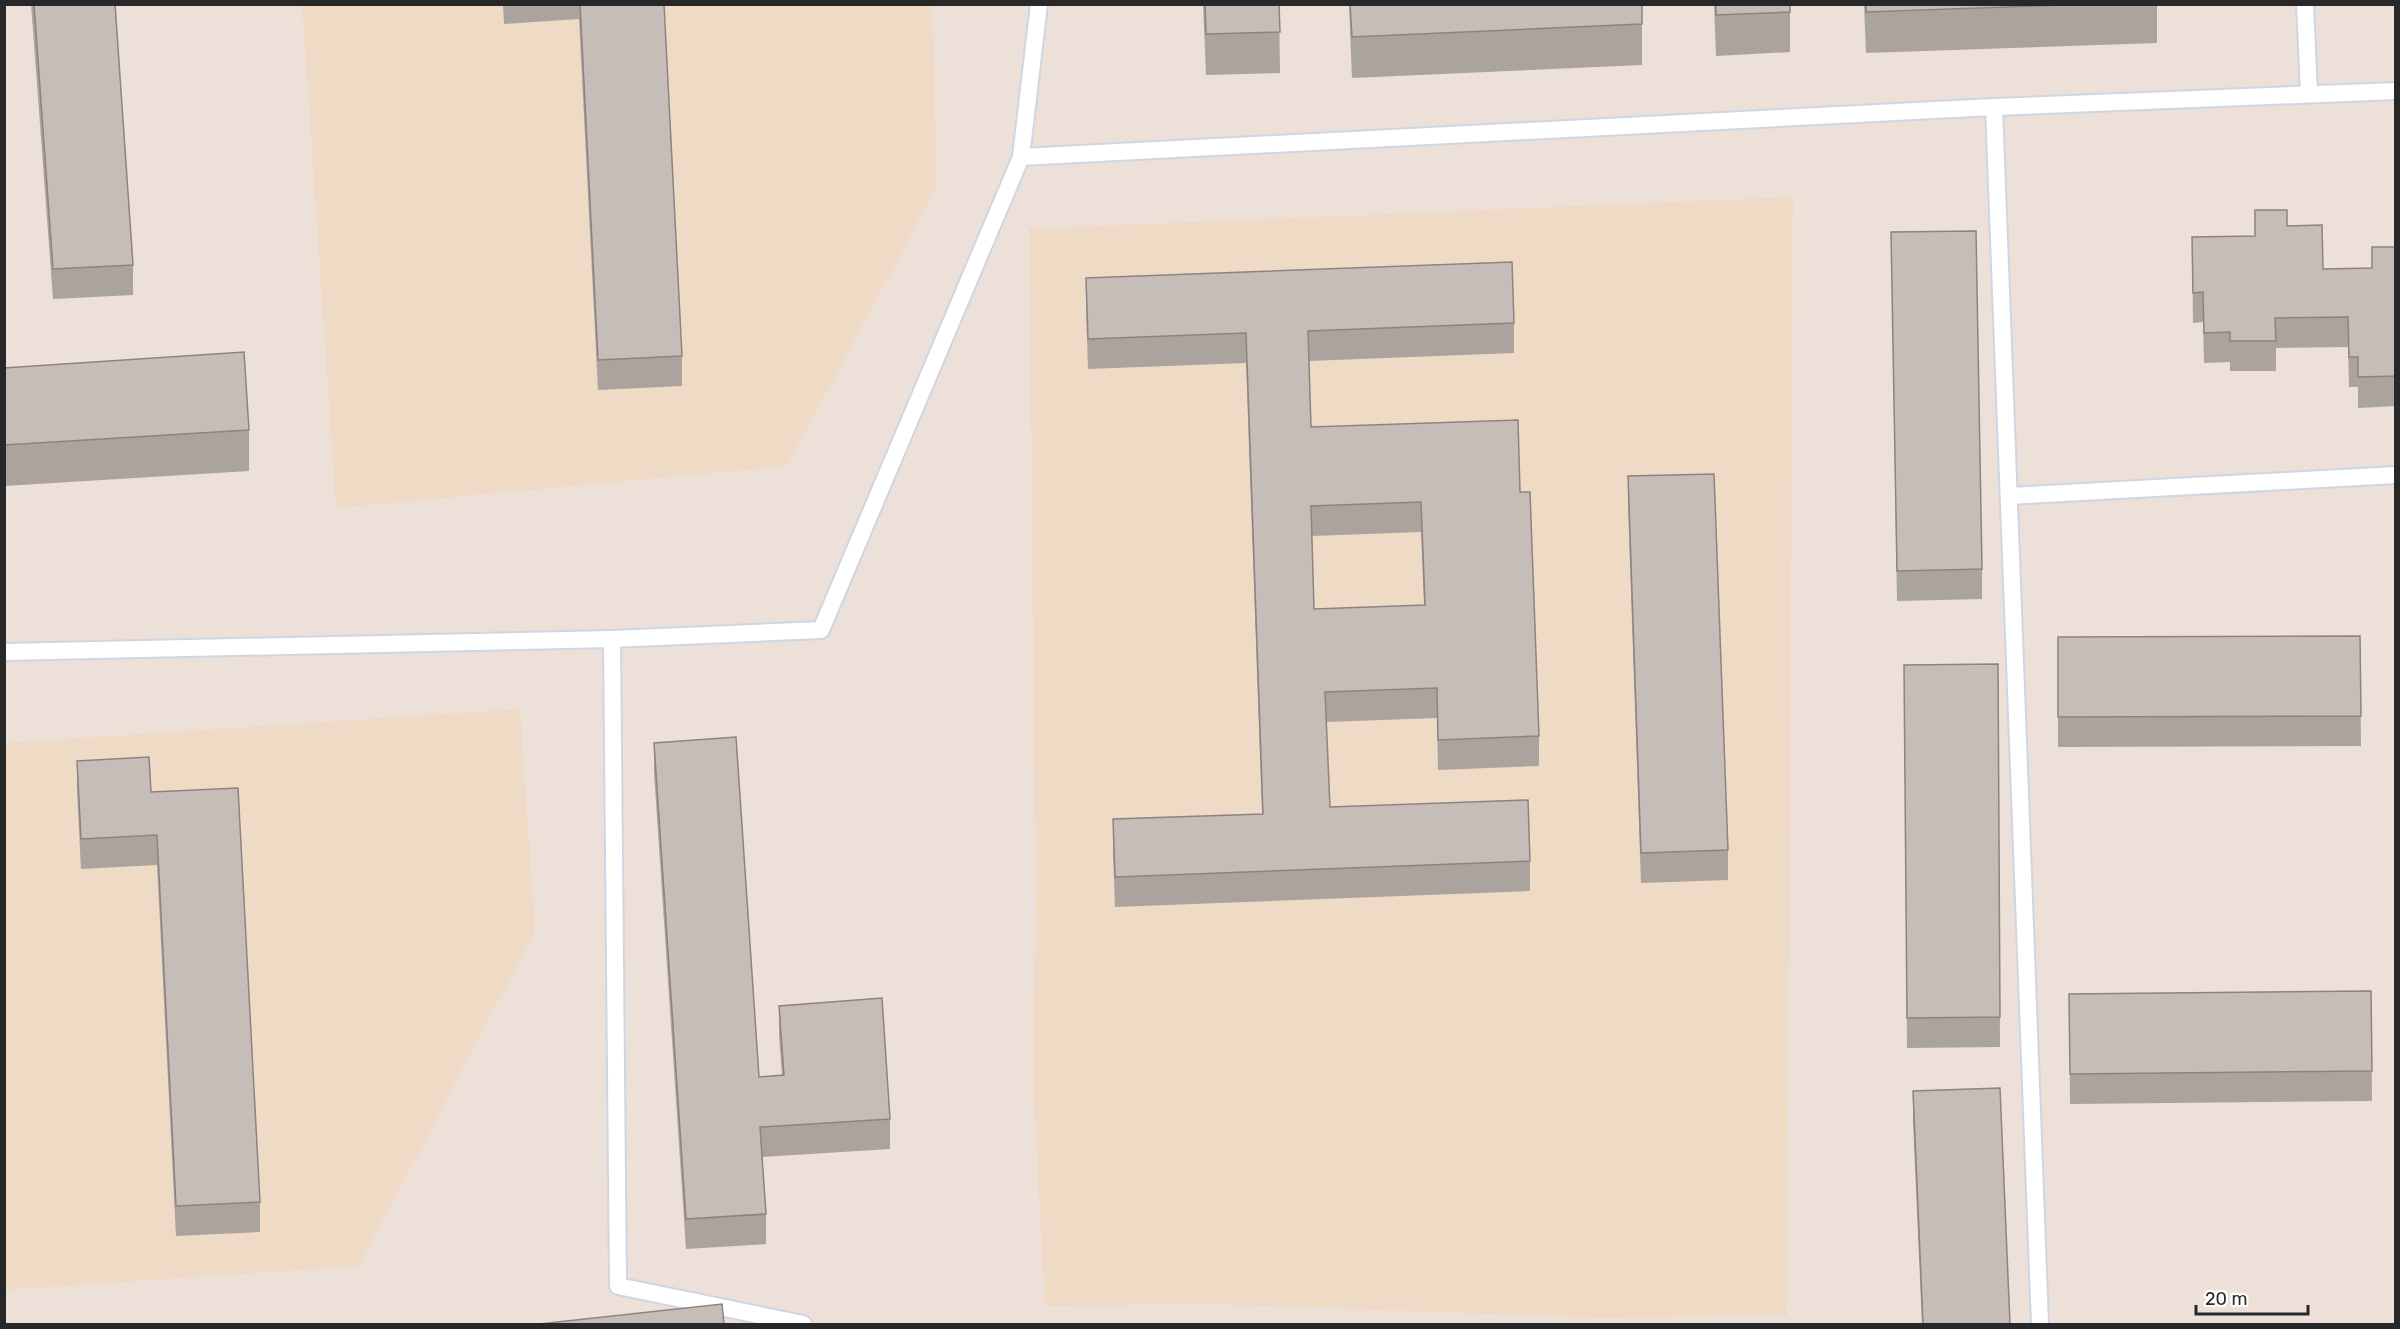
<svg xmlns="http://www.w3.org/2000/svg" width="2400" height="1329" font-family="Rubik,sans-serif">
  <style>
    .education { fill: #efdac6 }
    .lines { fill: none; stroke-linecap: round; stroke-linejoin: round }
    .lane-casing { stroke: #ced6e3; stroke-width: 20 }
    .lane { stroke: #fff; stroke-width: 16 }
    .wall { fill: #aba39e; fill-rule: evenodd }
    .building { fill: #c7bdb8; stroke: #8b8481; stroke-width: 1.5; fill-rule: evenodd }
  </style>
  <rect width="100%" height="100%" fill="#ece0d8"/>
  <!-- education -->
  <g class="education">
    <polygon points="302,5 932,5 937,186 787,466 336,508"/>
    <polygon points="1793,197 1787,1315 1604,1318 1208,1304 1045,1306 1033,1082 1036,906 1029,229"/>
    <polygon points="520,709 535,931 359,1266 5,1290 4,743"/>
  </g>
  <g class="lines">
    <defs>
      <g id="lane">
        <polyline points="2305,4 2309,93"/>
        <polyline points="1994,107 2040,1324"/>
        <polyline points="1021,157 1994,107 2396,91"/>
        <polyline points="2009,496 2396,475"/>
        <polyline points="612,639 618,1286 803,1324"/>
        <polyline points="4,652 612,639 821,630 1021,157 1039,4"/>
      </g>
    </defs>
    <!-- lane casing -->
    <use href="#lane" class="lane-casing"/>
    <!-- lane -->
    <use href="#lane" class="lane"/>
  </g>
  <!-- wall -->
  <g class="wall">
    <polygon points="31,4 115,4 133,265 133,295 53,299"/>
    <polygon points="503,4 664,4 682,356 682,386 598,390 579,19 504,24"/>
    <polygon points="1203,4 1279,4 1280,73 1206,75"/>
    <polygon points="1349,4 1642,4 1642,65 1352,78"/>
    <polygon points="1714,4 1790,4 1790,52 1716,56"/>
    <polygon points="1864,4 2157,4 2157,43 1866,53"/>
    <polygon points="2287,226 2323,269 2372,268 2396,247 2396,406 2358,408 2358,387 2349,387 2348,347 2276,348 2276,371 2230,371 2230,362 2204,363 2203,322 2193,323 2192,237 2255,236"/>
    <polygon points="1891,232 1982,569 1982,599 1897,601"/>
    <path d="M 1086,278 L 1514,323 L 1514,353 L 1309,361 L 1311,427 L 1520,492 L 1539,736 L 1539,766 L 1438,770 L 1437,718 L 1326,722 L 1330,807 L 1530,861 L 1530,891 L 1115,907 L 1113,850 L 1113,819 L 1262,814 L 1246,363 L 1088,369 L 1086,308 ZM 1421,532 L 1424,605 L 1314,609 L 1312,536 Z"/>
    <polygon points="4,368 249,430 249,471 4,486"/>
    <polygon points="1628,476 1728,850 1728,880 1641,883 1628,507"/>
    <polygon points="2360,636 2361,746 2058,747 2058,637"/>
    <polygon points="1998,664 2000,1047 1907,1048 1904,665"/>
    <polygon points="654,743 759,1077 782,1075 779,1036 779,1006 890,1119 890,1149 762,1157 766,1214 766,1244 686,1249 654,773"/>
    <polygon points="77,761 151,792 260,1202 260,1232 176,1236 157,865 81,869 77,791"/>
    <polygon points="2371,991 2372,1101 2070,1104 2069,994"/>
    <polygon points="1913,1091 2010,1324 1922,1324 1913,1122"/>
  </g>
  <!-- building -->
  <g class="building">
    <polygon points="34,4 115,4 133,265 53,269"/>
    <polygon points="580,4 664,4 682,356 598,360"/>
    <polygon points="1205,4 1279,4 1280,32 1206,34"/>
    <polygon points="1350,4 1642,4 1642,24 1352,37"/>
    <polygon points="1716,4 1790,4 1790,12 1716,15"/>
    <polygon points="1866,4 2092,4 1866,12"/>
    <polygon points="2255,210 2287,210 2287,226 2322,225 2323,269 2372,268 2372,247 2396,247 2396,376 2358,377 2358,357 2349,357 2348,317 2275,318 2276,341 2230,341 2230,332 2204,333 2203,292 2193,293 2192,237 2255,236"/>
    <polygon points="1976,231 1982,569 1897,571 1891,232"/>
    <path d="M 1512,262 L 1514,323 L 1308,331 L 1311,427 L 1518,420 L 1520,492 L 1530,492 L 1539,736 L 1438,740 L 1437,688 L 1325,692 L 1330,807 L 1528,800 L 1530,861 L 1115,877 L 1113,819 L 1263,814 L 1246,333 L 1088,339 L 1086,278 ZM 1421,502 L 1425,605 L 1314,609 L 1311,506 Z"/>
    <polygon points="244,352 249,430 4,445 4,368"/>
    <polygon points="1714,474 1728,850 1641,853 1628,476"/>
    <polygon points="2360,636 2361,716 2058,717 2058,637"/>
    <polygon points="1998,664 2000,1017 1907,1018 1904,665"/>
    <polygon points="736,737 759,1077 784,1075 779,1006 882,998 890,1119 760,1127 766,1214 686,1219 654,743"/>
    <polygon points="149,757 151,792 238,788 260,1202 176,1206 157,835 81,839 77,761"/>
    <polygon points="2371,991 2372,1071 2070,1074 2069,994"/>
    <polygon points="2000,1088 2010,1324 1923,1324 1913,1091"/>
    <polygon points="722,1304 724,1324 539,1324"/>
  </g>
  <!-- border -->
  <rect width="2400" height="1329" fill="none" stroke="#282828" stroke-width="12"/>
  <!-- scale -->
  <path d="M2196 1305v9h112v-9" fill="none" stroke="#282828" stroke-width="3"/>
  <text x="2205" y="1305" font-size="18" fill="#282828" stroke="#ffffff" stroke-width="4.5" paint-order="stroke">20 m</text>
</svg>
